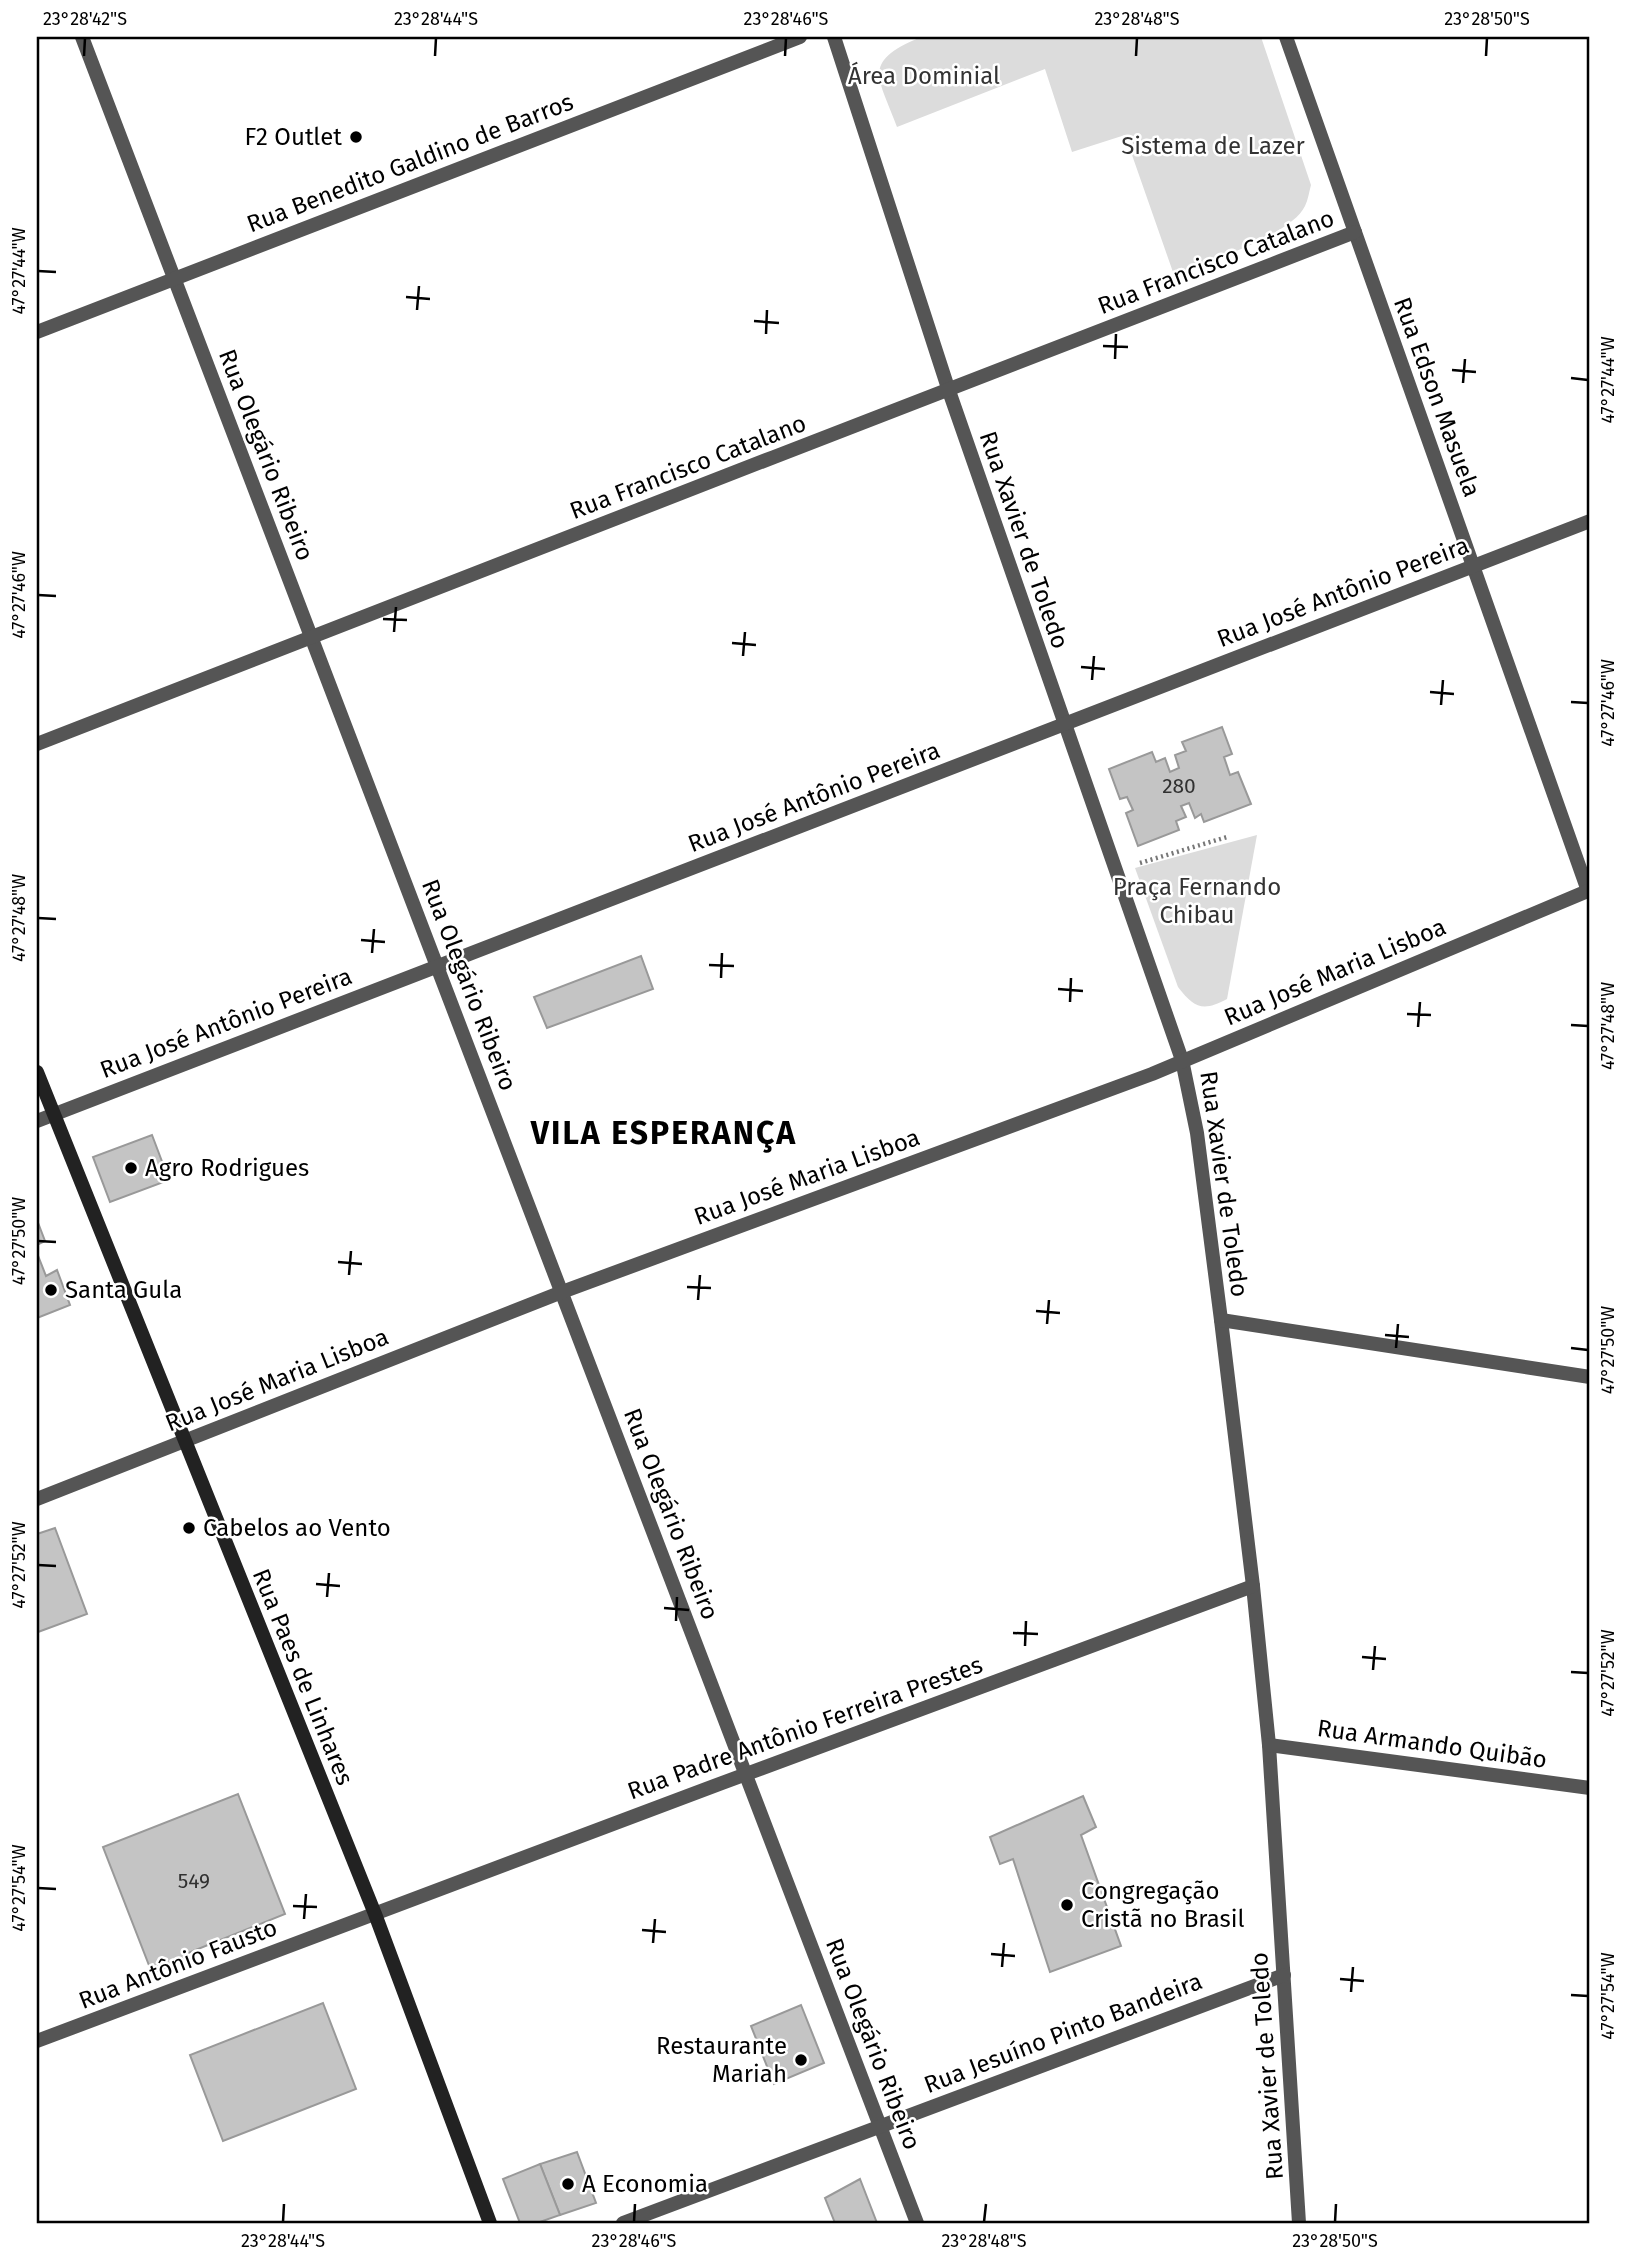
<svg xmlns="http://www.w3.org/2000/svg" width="1627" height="2260" font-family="'Fira Sans',sans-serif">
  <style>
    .green { fill: #dcdcdc }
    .building { fill: #c4c4c4; stroke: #999; stroke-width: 2 }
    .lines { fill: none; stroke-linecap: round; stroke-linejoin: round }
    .path { stroke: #777; stroke-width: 4.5; stroke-dasharray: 2 3.5; stroke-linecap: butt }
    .street { stroke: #555; stroke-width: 14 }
    .secondary { stroke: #222; stroke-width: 14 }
    .ticks { fill: none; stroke: #000; stroke-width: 2.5 }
    .poi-dot { fill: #000; stroke: #fff; stroke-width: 2.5 }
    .labels { text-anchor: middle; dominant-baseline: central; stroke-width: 5; stroke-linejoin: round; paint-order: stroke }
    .number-label { font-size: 21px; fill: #313131 }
    .park-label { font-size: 24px; fill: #333; stroke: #fff }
    .poi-label { font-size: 24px; fill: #000; stroke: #fff; text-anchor: start }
    .street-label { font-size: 24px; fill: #000; stroke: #fff }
    .district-label { font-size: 32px; font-weight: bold; letter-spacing: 2px; fill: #000; stroke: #fff }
    .neatline { fill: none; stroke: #000; stroke-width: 2.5 }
    .ticks-label { font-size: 18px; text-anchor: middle; fill: #000 }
  </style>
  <rect width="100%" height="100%" fill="#fff"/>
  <!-- green -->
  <g class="green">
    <path d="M 921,37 L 1261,37 L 1311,185 C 1309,192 1308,200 1305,206 C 1291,236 1205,262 1174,275 L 1125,135 L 1072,152 L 1045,69 L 897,127 C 878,76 861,62 921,37 Z"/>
    <path d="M 1257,835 L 1227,999 C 1203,1012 1194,1008 1178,987 L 1135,868 Z"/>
  </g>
  <!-- building -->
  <g class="building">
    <polygon points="1222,727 1232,754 1224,757 1230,775 1238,772 1251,804 1204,822 1201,814 1195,818 1189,803 1181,806 1186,817 1176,821 1179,830 1138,846 1126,813 1133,810 1127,797 1120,799 1109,769 1152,752 1156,762 1165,758 1170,772 1179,768 1175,755 1186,751 1182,742"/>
    <polygon points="641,956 653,989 547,1028 534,997"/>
    <polygon points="152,1135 169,1180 110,1202 93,1157"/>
    <polygon points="37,1220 45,1241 37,1245"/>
    <polygon points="37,1253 46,1276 57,1270 70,1305 37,1318"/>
    <polygon points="55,1528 87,1614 38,1632 37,1534"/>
    <polygon points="238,1794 285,1914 183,1955 185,1960 152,1973 103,1847"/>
    <polygon points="1083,1796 1096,1827 1081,1835 1121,1946 1050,1972 1013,1859 1000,1864 990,1837"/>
    <polygon points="323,2003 356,2089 223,2141 190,2055"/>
    <polygon points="801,2005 824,2063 774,2084 751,2026"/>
    <polygon points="577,2152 596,2203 560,2215 540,2164"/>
    <polygon points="540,2164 560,2215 537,2223 520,2223 503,2179"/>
    <polygon points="860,2179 877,2223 835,2223 825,2198"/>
  </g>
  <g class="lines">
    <!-- path -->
    <polyline class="path" points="1140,863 1227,837"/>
    <!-- street -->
    <g class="street">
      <polyline points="82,37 917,2223"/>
      <polyline points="834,37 949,391 1182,1060 1197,1133 1221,1320 1253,1586 1269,1745 1299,2223"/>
      <polyline points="1286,37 1588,891"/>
      <polyline points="37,332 800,37"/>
      <path d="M 37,744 C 475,571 916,403 1355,232"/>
      <polyline points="37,1121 1590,521"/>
      <polyline points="1221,1320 1590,1377"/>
      <polyline points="37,1499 562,1292 1152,1074 1590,890"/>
      <polyline points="1269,1745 1590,1788"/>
      <polyline points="37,2041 722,1783 1253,1586"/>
      <polyline points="623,2223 1284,1975"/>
    </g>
    <!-- secondary -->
    <polyline class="secondary" points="37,1072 375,1914 490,2223"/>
  </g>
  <!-- ticks -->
  <path class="ticks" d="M 84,56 L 85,38M 435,56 L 436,38M 785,56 L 786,38M 1136,56 L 1137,38M 1486,56 L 1487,38M 38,271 L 56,272M 406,297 L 430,299M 417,310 L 419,286M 754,321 L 779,323M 766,334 L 767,310M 1103,346 L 1128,347M 1115,359 L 1116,334M 1452,370 L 1476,372M 1571,378 L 1588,380M 1463,383 L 1465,359M 38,595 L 56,596M 383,619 L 407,620M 394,632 L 396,607M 732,643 L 756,645M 743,656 L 745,632M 1081,667 L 1105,669M 1092,680 L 1094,656M 1430,692 L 1454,694M 1571,702 L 1588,703M 1441,705 L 1443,680M 38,918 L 56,919M 361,940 L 385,942M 372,953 L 374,929M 709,965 L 734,966M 721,978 L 722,953M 1058,989 L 1083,991M 1070,1002 L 1071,978M 1407,1014 L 1431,1015M 1571,1025 L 1588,1026M 1418,1027 L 1420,1002M 38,1241 L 56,1242M 338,1262 L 362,1264M 349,1275 L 351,1251M 687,1287 L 711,1288M 698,1300 L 700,1275M 1036,1311 L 1060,1313M 1047,1324 L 1049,1300M 1385,1335 L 1409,1337M 1396,1348 L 1398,1324M 1571,1348 L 1588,1350M 38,1565 L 56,1566M 316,1584 L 340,1586M 327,1597 L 329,1573M 664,1608 L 689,1610M 676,1621 L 677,1597M 1013,1633 L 1038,1634M 1025,1646 L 1026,1621M 1362,1657 L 1386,1659M 1373,1670 L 1375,1646M 1571,1672 L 1588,1673M 38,1888 L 56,1889M 293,1906 L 317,1907M 304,1919 L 306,1894M 642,1930 L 666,1932M 653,1943 L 655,1919M 991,1954 L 1015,1956M 1002,1967 L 1004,1943M 1340,1979 L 1364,1981M 1351,1992 L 1353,1967M 1571,1995 L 1588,1996M 283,2222 L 284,2204M 634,2222 L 635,2204M 984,2222 L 986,2204M 1335,2222 L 1336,2204"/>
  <!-- markers -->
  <g class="poi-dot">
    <circle cx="356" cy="137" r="7"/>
    <circle cx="131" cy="1168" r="7"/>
    <circle cx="51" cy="1290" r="7"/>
    <circle cx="189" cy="1528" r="7"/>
    <circle cx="1067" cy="1905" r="7"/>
    <circle cx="801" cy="2060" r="7"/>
    <circle cx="568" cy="2184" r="7"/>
  </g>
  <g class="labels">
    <!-- number labels -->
    <g class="number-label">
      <text x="1179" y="786">280</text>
      <text x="194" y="1881">549</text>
    </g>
    <!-- park labels -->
    <g class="park-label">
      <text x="924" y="76">Área Dominial</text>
      <text x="1213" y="146">Sistema de Lazer</text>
      <text x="1197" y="887">Praça Fernando<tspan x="1197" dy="28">Chibau</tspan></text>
    </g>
    <!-- poi labels -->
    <g class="poi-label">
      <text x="342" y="137" text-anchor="end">F2 Outlet</text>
      <text x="145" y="1168">Agro Rodrigues</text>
      <text x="65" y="1290">Santa Gula</text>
      <text x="203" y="1528">Cabelos ao Vento</text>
      <text x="1081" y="1891">Congregação<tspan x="1081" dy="28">Cristã no Brasil</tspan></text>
      <text x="787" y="2046" text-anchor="end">Restaurante<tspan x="787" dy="28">Mariah</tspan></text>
      <text x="582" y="2184">A Economia</text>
    </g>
    <!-- street labels -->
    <g class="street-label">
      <text transform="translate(410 163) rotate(-21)">Rua Benedito Galdino de Barros</text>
      <text transform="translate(1216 262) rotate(-21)">Rua Francisco Catalano</text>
      <text transform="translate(1437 397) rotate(70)">Rua Edson Masuela</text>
      <text transform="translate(266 455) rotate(69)">Rua Olegário Ribeiro</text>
      <text transform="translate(688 467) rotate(-21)">Rua Francisco Catalano</text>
      <text transform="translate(1024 540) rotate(71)">Rua Xavier de Toledo</text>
      <text transform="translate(1343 592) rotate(-21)">Rua José Antônio Pereira</text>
      <text transform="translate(814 797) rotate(-21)">Rua José Antônio Pereira</text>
      <text transform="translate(1335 972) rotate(-23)">Rua José Maria Lisboa</text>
      <text transform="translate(469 985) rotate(69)">Rua Olegário Ribeiro</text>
      <text transform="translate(226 1023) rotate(-21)">Rua José Antônio Pereira</text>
      <text transform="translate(807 1177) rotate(-20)">Rua José Maria Lisboa</text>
      <text transform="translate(1224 1184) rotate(82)">Rua Xavier de Toledo</text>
      <text transform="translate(277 1380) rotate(-22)">Rua José Maria Lisboa</text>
      <text transform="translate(671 1514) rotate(69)">Rua Olegário Ribeiro</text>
      <text transform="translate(303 1677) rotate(68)">Rua Paes de Linhares</text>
      <text transform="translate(805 1728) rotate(-20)">Rua Padre Antônio Ferreira Prestes</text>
      <text transform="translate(1432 1744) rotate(8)">Rua Armando Quibão</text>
      <text transform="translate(178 1964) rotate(-21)">Rua Antônio Fausto</text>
      <text transform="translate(1063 2033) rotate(-21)">Rua Jesuíno Pinto Bandeira</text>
      <text transform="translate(873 2044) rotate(69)">Rua Olegário Ribeiro</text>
      <text transform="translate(1267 2066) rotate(-94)">Rua Xavier de Toledo</text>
    </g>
    <!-- district labels -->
    <g class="district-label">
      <text x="664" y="1133">VILA ESPERANÇA</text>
    </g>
  </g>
  <!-- border -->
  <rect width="1627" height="2260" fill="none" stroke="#ffffff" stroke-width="77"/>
  <rect x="38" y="38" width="1550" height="2184" class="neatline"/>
  <g class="ticks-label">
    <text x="85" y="25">23°28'42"S</text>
    <text x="436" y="25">23°28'44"S</text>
    <text x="786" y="25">23°28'46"S</text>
    <text x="1137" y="25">23°28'48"S</text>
    <text x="1487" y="25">23°28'50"S</text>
    <text transform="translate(19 271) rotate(-90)" y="6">47°27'44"W</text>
    <text transform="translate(1608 380) rotate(-90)" y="6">47°27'44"W</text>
    <text transform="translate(19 595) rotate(-90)" y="6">47°27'46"W</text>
    <text transform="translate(1608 703) rotate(-90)" y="6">47°27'46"W</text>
    <text transform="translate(19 918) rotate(-90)" y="6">47°27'48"W</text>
    <text transform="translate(1608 1026) rotate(-90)" y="6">47°27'48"W</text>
    <text transform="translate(19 1241) rotate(-90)" y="6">47°27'50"W</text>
    <text transform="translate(1608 1350) rotate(-90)" y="6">47°27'50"W</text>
    <text transform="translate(19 1565) rotate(-90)" y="6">47°27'52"W</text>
    <text transform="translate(1608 1673) rotate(-90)" y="6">47°27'52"W</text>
    <text transform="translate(19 1888) rotate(-90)" y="6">47°27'54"W</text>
    <text transform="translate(1608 1996) rotate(-90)" y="6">47°27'54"W</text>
    <text x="283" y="2247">23°28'44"S</text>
    <text x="634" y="2247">23°28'46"S</text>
    <text x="984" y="2247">23°28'48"S</text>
    <text x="1335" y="2247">23°28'50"S</text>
  </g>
</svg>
